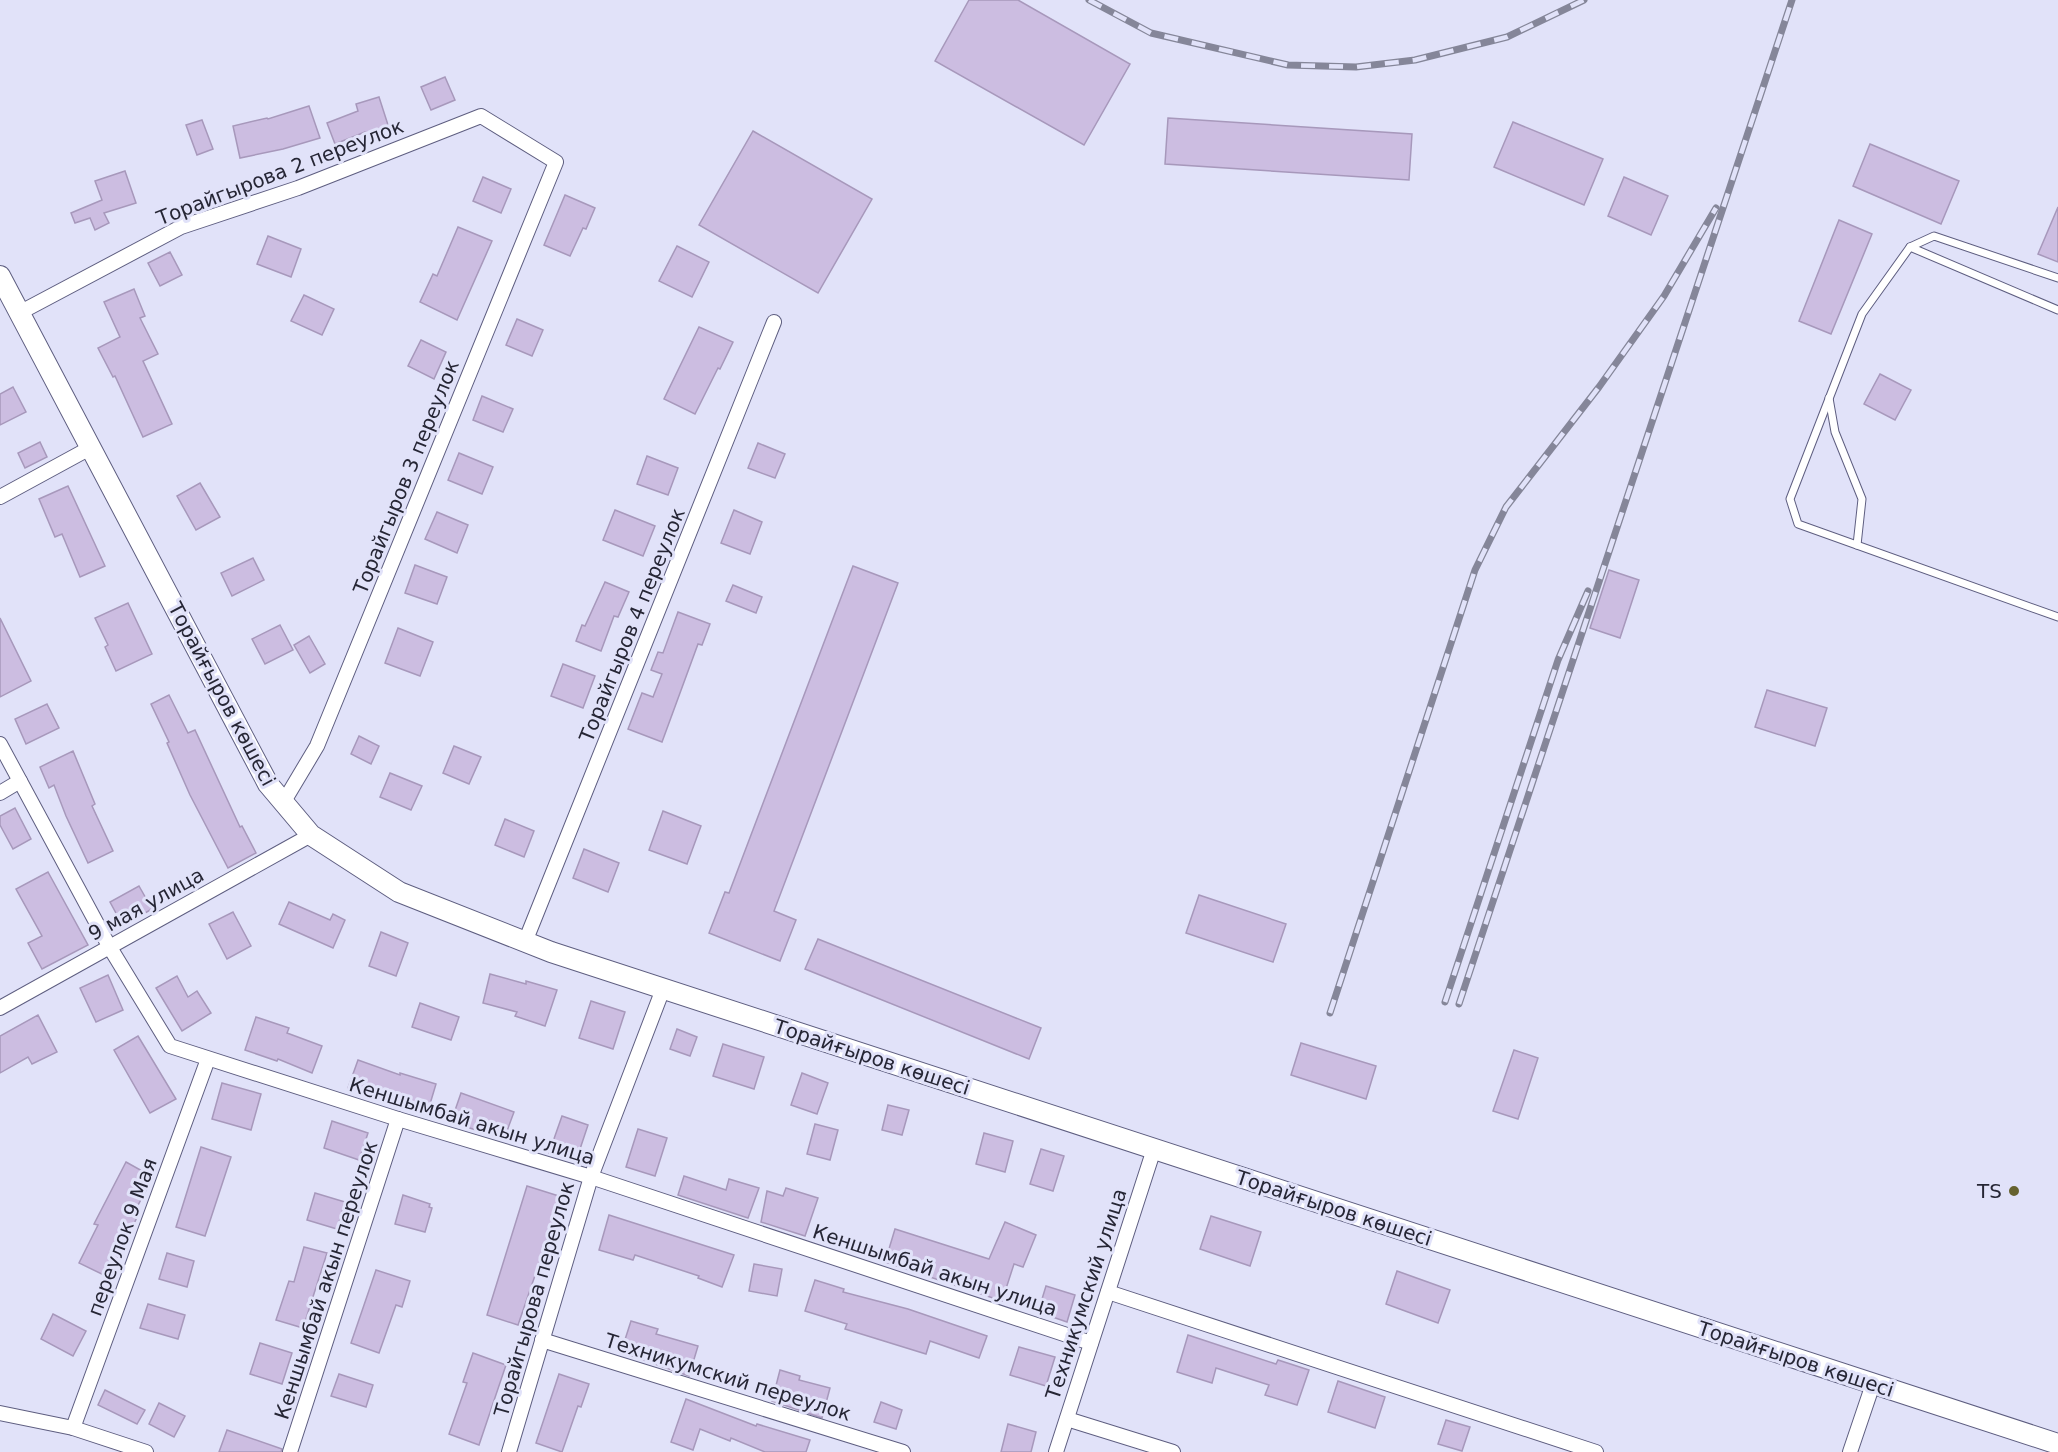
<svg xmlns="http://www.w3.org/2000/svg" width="2058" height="1452" font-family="'DejaVu Sans',sans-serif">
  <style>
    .building { fill: #ccbde1; stroke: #a798bb; stroke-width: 1.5 }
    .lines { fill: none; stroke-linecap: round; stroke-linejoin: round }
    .lane-casing { stroke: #5e5e80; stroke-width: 9 }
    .street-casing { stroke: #5e5e80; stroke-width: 16 }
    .secondary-casing { stroke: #5e5e80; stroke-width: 22 }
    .lane { stroke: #fff; stroke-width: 7 }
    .street { stroke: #fff; stroke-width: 14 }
    .secondary { stroke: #fff; stroke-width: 20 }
    .rail-casing { stroke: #858699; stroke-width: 7 }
    .rail { stroke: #e1e2f9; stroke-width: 4.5; stroke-dasharray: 14; stroke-linecap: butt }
    .poi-dot { fill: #66622f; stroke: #e1e2f9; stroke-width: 2 }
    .labels { text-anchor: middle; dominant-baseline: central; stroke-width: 6; stroke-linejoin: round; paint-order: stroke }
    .street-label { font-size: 20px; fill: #262635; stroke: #e1e2f9 }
    .poi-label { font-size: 20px; fill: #262635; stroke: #e1e2f9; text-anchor: end }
  </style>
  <rect width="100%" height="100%" fill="#e1e2f9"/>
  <!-- building -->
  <g class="building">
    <polygon points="969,0 1018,0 1130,64 1084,145 935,61"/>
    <polygon points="445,77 455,100 431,110 421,87"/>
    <polygon points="379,97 389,128 366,135 365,132 335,144 327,123 358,111 356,104"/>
    <polygon points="309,106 320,138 283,149 240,158 233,126 267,118 268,119"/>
    <polygon points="1168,118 1412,134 1409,180 1165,164"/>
    <polygon points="202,120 213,149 197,155 186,125"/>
    <polygon points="1513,122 1603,159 1584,205 1494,167"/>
    <polygon points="753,131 872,199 818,293 699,225"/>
    <polygon points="1870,144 1959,181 1941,224 1853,186"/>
    <polygon points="125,171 136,203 104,213 109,223 95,230 90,218 75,223 71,213 102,200 95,181"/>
    <polygon points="483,177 511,189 501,213 473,201"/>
    <polygon points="1624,177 1668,196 1651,235 1608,216"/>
    <polygon points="565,195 595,208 586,229 583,228 570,256 544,245"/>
    <polygon points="2058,207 2058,262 2038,254"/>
    <polygon points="1839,220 1872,234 1831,334 1799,321"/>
    <polygon points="458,227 492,241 457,320 420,302 433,274 437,276"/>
    <polygon points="268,236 301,249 291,277 257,264"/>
    <polygon points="677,246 709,262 692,297 659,281"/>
    <polygon points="170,252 182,275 160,286 148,263"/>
    <polygon points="134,289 145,316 140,318 158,354 143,361 172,424 143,437 115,376 113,377 98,348 120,337 104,302"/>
    <polygon points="304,295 334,309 322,335 291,321"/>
    <polygon points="517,319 543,330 532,356 506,345"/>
    <polygon points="699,327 733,342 720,369 718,368 695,414 664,399"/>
    <polygon points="421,340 446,352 434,379 408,366"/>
    <polygon points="1880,374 1911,390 1895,420 1864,404"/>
    <polygon points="13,387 26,412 0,425 0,394"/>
    <polygon points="482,396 513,409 503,432 473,420"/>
    <polygon points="40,442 47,457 25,468 18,453"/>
    <polygon points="758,443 785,454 775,478 748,468"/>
    <polygon points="459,453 493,467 482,494 448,480"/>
    <polygon points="647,456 678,468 668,495 637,484"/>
    <polygon points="200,483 220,517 196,530 177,496"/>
    <polygon points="68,486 105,566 80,577 62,534 55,537 39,499"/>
    <polygon points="615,510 655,526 643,556 603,540"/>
    <polygon points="734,510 762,522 750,554 721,543"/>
    <polygon points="437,512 468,525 457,553 425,539"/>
    <polygon points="253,558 264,580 232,596 221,573"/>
    <polygon points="415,565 447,577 437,604 405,593"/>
    <polygon points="853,566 898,583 774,911 796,920 780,961 709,933 725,892 729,893"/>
    <polygon points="1609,570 1639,580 1620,638 1590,628"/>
    <polygon points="605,582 629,592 618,617 614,616 601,651 576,641 582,625 585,626"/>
    <polygon points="733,585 762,597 756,613 726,601"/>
    <polygon points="128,603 152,654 116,671 105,647 108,645 95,618"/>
    <polygon points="678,612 710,624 702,645 698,644 662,742 628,729 642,693 653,697 662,674 651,670 658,652 663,653"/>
    <polygon points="0,618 31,681 0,697"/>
    <polygon points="280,625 293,650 265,664 252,639"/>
    <polygon points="398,628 433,642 420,676 385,663"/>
    <polygon points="309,636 325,664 310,673 294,645"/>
    <polygon points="563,664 595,676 583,708 551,696"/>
    <polygon points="1767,690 1827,708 1815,746 1755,727"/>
    <polygon points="169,695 188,733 195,730 240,827 242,826 256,853 228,868 190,795 167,743 169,742 151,704"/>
    <polygon points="47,704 59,728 26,744 15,719"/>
    <polygon points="359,736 379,746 371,764 351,754"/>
    <polygon points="454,746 481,757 469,784 443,773"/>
    <polygon points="73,751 95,804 92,806 113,851 88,863 66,816 54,785 49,788 40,767"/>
    <polygon points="390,773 422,786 411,810 380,797"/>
    <polygon points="15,808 31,839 13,849 0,825 0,816"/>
    <polygon points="663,811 701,826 687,864 649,850"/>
    <polygon points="505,819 534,831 524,857 495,845"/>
    <polygon points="584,849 619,863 608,892 573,878"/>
    <polygon points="48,872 88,945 42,969 28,943 42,936 16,889"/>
    <polygon points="139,886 152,909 123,926 110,902"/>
    <polygon points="1199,895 1286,924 1273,962 1186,933"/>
    <polygon points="289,902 330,920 333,914 345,920 333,948 279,924"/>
    <polygon points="233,912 251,946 227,959 209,924"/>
    <polygon points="381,932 408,943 396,976 369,966"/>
    <polygon points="818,939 1041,1028 1029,1059 805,969"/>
    <polygon points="490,974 526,984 526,981 557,990 545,1026 515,1016 517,1012 483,1003"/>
    <polygon points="108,975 123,1010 96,1022 80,988"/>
    <polygon points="177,976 188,997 197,991 211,1013 182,1031 156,988"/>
    <polygon points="591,1001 625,1012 613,1049 579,1038"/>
    <polygon points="420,1003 459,1017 451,1040 412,1027"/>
    <polygon points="38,1015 57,1052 32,1064 28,1057 0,1073 0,1036"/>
    <polygon points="256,1017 289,1028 287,1033 322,1046 312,1073 278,1059 277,1061 245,1050"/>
    <polygon points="677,1029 697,1037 690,1056 670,1049"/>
    <polygon points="138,1036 176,1099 150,1113 114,1050"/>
    <polygon points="1301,1043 1376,1066 1366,1099 1291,1075"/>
    <polygon points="723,1044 764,1057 754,1089 713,1076"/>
    <polygon points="1514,1050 1538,1058 1518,1119 1493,1111"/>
    <polygon points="358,1060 400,1075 400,1073 436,1084 427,1114 348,1088"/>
    <polygon points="802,1073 828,1083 817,1114 791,1105"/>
    <polygon points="222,1083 261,1094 251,1130 212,1119"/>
    <polygon points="461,1093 514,1112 504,1139 451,1122"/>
    <polygon points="888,1105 909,1110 902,1135 882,1130"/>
    <polygon points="562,1116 588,1125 576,1161 549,1153"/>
    <polygon points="332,1121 368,1133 359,1160 324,1148"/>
    <polygon points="815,1124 838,1130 830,1160 807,1154"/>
    <polygon points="638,1129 667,1138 655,1176 626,1167"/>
    <polygon points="984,1133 1013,1141 1005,1172 976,1164"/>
    <polygon points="201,1147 231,1157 205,1236 176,1227"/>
    <polygon points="1041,1149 1064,1156 1053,1191 1030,1184"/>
    <polygon points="126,1162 153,1177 136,1209 140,1211 108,1277 79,1263 98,1225 94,1224"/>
    <polygon points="684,1176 726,1190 729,1179 759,1188 748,1218 678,1195"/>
    <polygon points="527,1186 562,1197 518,1325 487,1315"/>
    <polygon points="786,1188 818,1198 805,1236 761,1222 767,1191 783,1196"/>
    <polygon points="315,1193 345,1202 337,1229 307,1220"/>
    <polygon points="403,1195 430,1204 429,1207 432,1208 425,1232 395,1224"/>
    <polygon points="609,1215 734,1255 722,1287 698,1278 699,1276 635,1255 633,1260 599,1250"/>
    <polygon points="1211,1216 1261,1232 1250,1266 1200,1249"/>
    <polygon points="1005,1222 1036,1235 1023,1267 1014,1264 1002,1301 885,1262 895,1229 989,1259"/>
    <polygon points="304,1247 327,1253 303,1328 276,1320 289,1281 294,1282"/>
    <polygon points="167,1253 194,1261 187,1287 159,1279"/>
    <polygon points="754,1264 782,1269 777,1296 749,1291"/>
    <polygon points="376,1270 410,1281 402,1307 396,1305 379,1353 351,1343"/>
    <polygon points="1397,1271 1450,1290 1438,1323 1386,1304"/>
    <polygon points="815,1280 844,1289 843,1292 908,1309 987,1336 979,1358 930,1341 926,1354 845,1329 847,1324 805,1311"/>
    <polygon points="1046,1286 1075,1295 1067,1322 1038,1312"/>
    <polygon points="148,1304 185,1315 178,1339 140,1328"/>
    <polygon points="53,1314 86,1331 73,1356 41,1339"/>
    <polygon points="631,1321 658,1329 656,1334 698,1346 689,1376 621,1352"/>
    <polygon points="1188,1335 1276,1364 1278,1360 1309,1370 1297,1405 1265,1395 1269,1385 1216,1368 1212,1383 1177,1372"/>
    <polygon points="260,1343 292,1353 282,1384 250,1374"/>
    <polygon points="1019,1347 1055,1357 1046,1386 1010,1375"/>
    <polygon points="473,1353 506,1365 479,1445 449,1434 467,1383 463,1382"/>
    <polygon points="780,1370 800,1376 799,1380 830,1388 822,1418 772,1401"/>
    <polygon points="339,1374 373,1385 366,1407 331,1396"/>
    <polygon points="559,1374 589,1384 581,1407 578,1406 562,1452 536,1443"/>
    <polygon points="1338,1381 1385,1397 1375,1428 1328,1412"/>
    <polygon points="105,1390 145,1410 137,1424 98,1405"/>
    <polygon points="686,1399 756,1426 757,1424 810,1440 806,1452 765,1452 731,1438 730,1441 700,1429 693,1450 671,1442"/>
    <polygon points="881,1402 902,1410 896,1429 874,1422"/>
    <polygon points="159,1403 185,1416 174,1437 149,1424"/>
    <polygon points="1446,1420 1470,1427 1462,1451 1438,1444"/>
    <polygon points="1008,1424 1036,1432 1031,1452 1001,1452"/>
    <polygon points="227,1430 282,1449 281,1452 219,1452"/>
  </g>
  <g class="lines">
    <defs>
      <g id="lane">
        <polyline points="1910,247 2058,310"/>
        <polyline points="2058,278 1934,236 1910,247 1862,314 1790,499 1798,524 2058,617"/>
        <polyline points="1829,398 1835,432 1862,499 1857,545"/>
      </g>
      <g id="street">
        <polyline points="19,313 181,227 298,188 481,116 556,162 317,746 283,803"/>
        <polyline points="0,497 90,448"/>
        <polyline points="0,744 109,946 170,1046 398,1119 591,1177 1091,1343"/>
        <polyline points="0,793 20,781"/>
        <polyline points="525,942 774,322"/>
        <polyline points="0,1008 311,835"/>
        <polyline points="1108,1292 1596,1452"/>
        <polyline points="542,1340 903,1452"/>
        <polyline points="0,1413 73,1428 146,1452"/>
        <polyline points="1067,1419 1173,1452"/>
        <polyline points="73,1428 208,1059"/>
        <polyline points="290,1452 398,1119"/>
        <polyline points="509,1452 591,1177 663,989"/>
        <polyline points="1056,1452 1154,1149"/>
        <polyline points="1850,1452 1873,1384"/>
      </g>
      <polyline id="secondary" points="0,276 268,784 311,835 399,892 551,952 2058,1444"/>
    </defs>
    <!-- lane casing -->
    <use href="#lane" class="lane-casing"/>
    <!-- street casing -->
    <use href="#street" class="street-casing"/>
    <!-- secondary casing -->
    <use href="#secondary" class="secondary-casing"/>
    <!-- lane -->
    <use href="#lane" class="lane"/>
    <!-- street -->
    <use href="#street" class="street"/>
    <!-- secondary -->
    <use href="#secondary" class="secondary"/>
    <defs>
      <g id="rail">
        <polyline points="1089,0 1151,33 1288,65 1356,67 1415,60 1507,37 1584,0"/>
        <polyline points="1445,1002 1558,660 1588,591"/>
        <polyline points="1459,1004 1792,0"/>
        <polyline points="1330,1013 1475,570 1506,507 1599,387 1664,296 1716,208"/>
      </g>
    </defs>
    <!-- rail casing -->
    <use href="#rail" class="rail-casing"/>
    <!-- rail -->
    <use href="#rail" class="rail"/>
  </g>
  <!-- markers -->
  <circle class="poi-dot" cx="2014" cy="1191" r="6"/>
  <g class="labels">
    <!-- street labels -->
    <g class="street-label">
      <text transform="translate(280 172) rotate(-21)">Торайгырова 2 переулок</text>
      <text transform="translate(406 477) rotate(-68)">Торайгыров 3 переулок</text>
      <text transform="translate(632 625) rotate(-68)">Торайгыров 4 переулок</text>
      <text transform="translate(222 694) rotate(62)">Торайғыров көшесі</text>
      <text transform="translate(146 904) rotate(-29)">9 мая улица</text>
      <text transform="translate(872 1057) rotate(18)">Торайғыров көшесі</text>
      <text transform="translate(472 1121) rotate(17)">Кеншымбай акын улица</text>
      <text transform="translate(1334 1208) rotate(18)">Торайғыров көшесі</text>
      <text transform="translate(122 1237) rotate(-70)">переулок 9 Мая</text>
      <text transform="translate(935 1270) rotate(18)">Кеншымбай акын улица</text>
      <text transform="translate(326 1280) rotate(-72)">Кеншымбай акын переулок</text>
      <text transform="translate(1086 1294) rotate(-72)">Техникумский улица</text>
      <text transform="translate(534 1299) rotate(-74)">Торайгырова переулок</text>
      <text transform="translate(1796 1359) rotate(18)">Торайғыров көшесі</text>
      <text transform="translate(728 1377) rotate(17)">Техникумский переулок</text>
    </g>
    <!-- poi labels -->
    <g class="poi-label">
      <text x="2002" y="1191">TS</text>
    </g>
  </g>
</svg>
